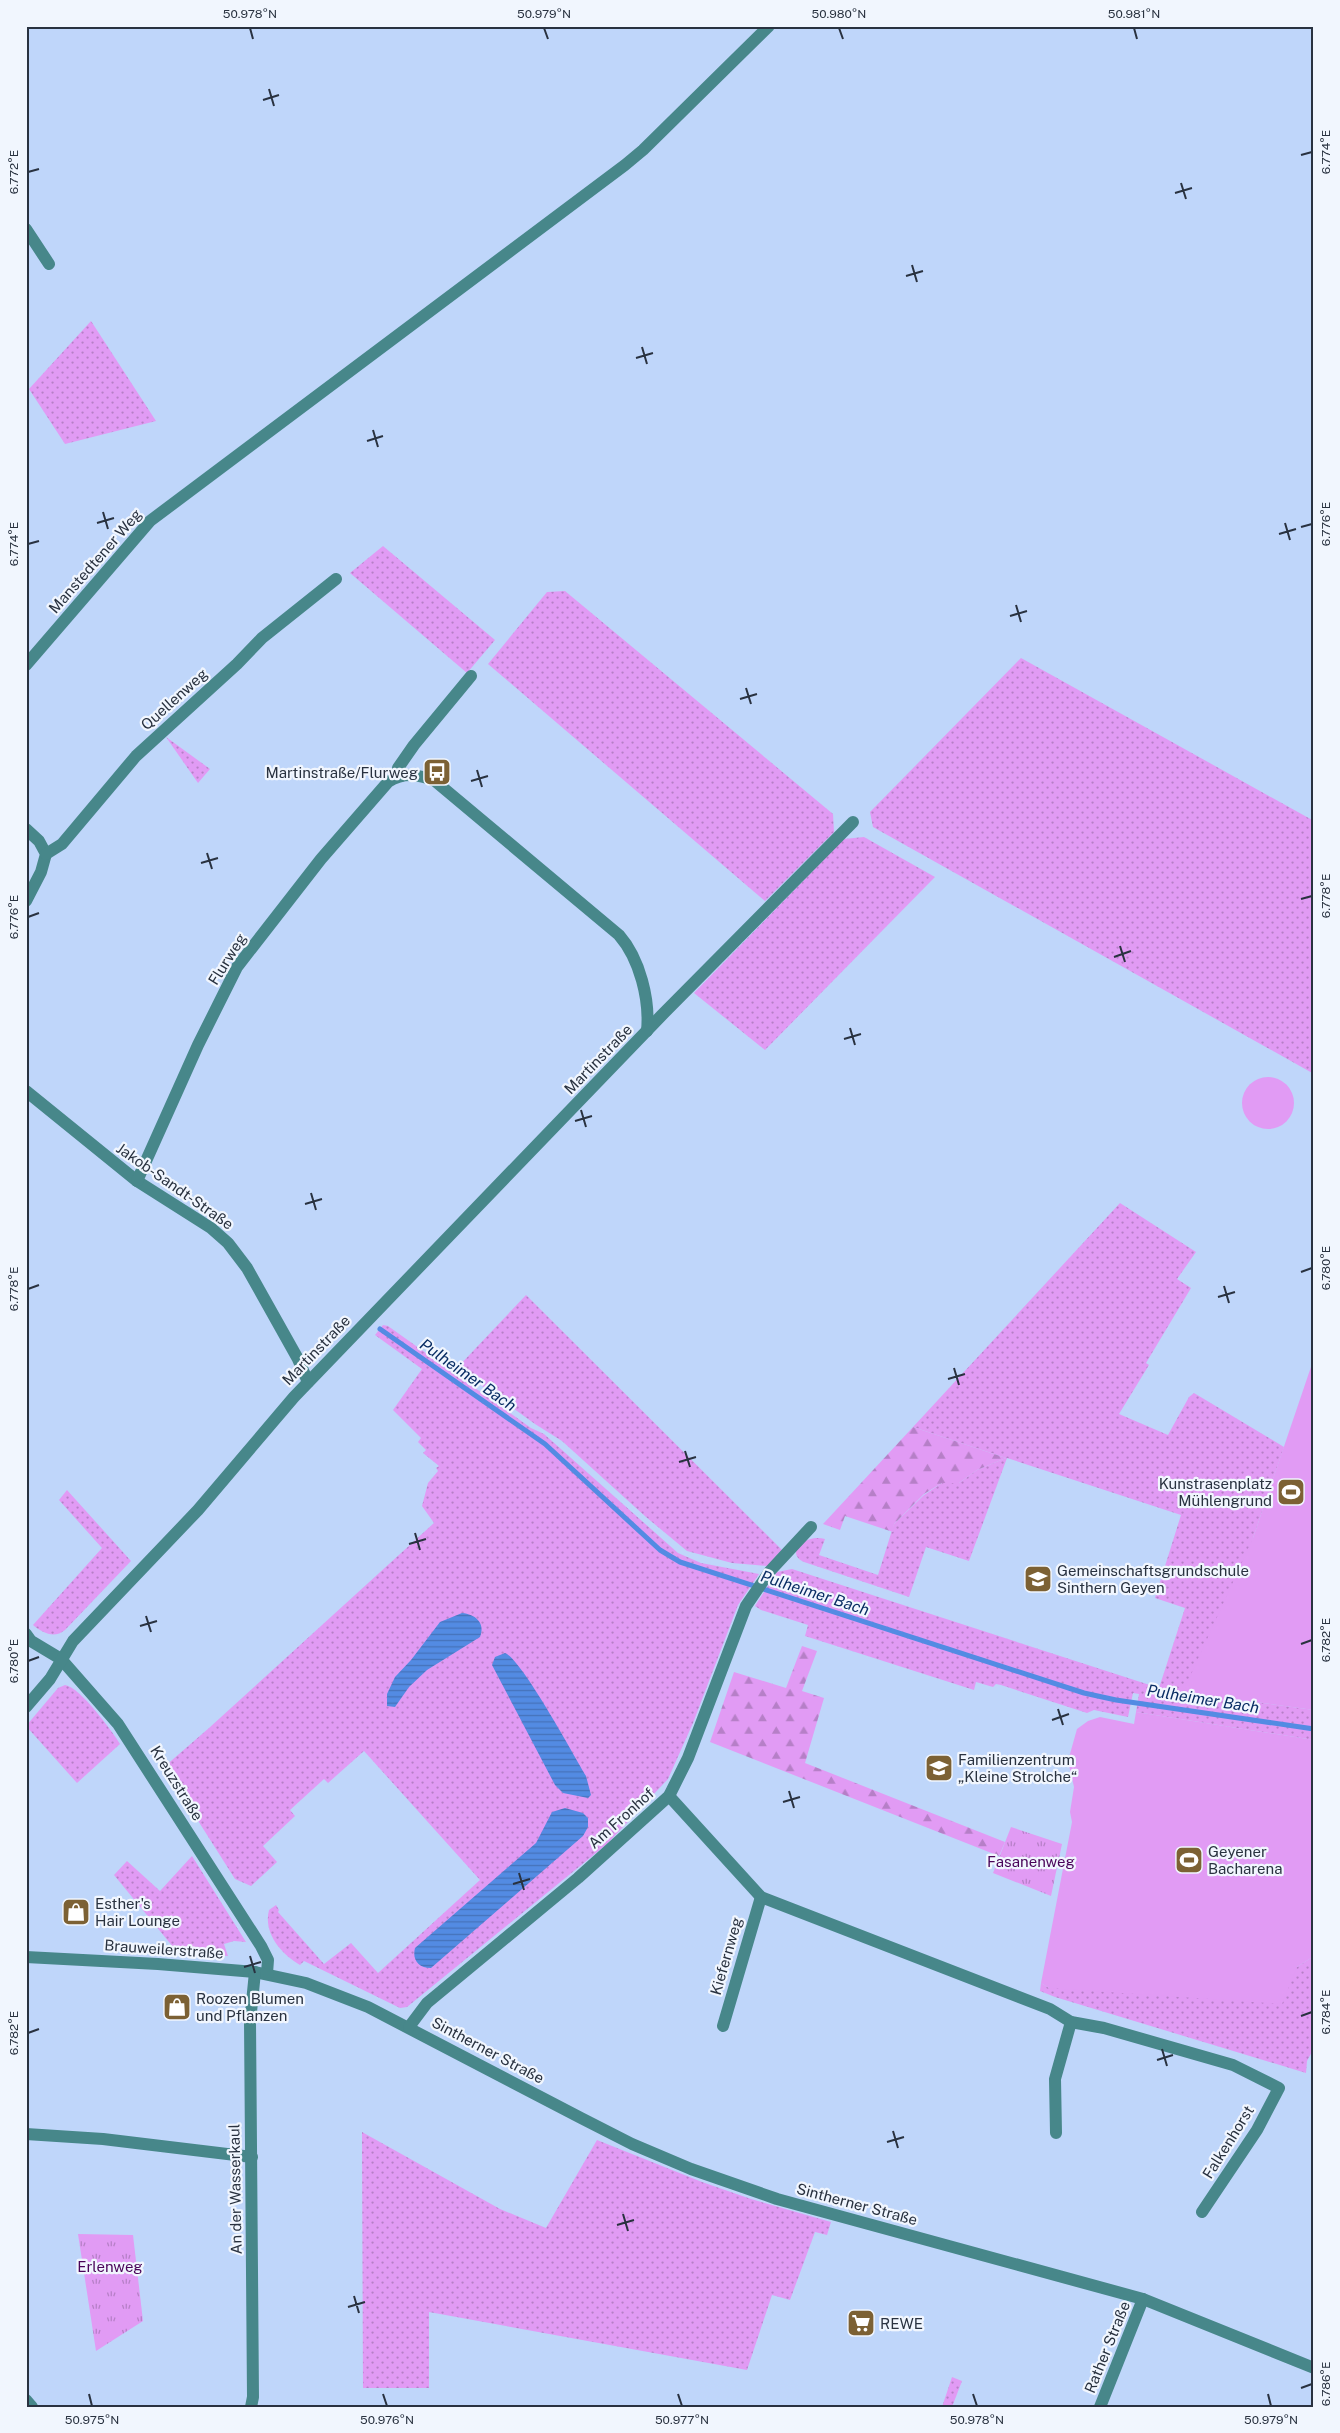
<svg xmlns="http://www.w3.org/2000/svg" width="1340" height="2433" font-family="'Public Sans',sans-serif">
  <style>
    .grass { fill: url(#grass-dots) }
    .forest { fill: url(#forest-firs) }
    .park { fill: url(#park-tufts) }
    .pitch { fill: #e19bf4 }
    .water { fill: url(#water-rules) }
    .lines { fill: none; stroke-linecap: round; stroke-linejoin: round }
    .stream { stroke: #538be3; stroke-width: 5 }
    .minor { stroke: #47878a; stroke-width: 12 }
    .ticks { fill: none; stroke: #293240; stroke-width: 2 }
    .labels { text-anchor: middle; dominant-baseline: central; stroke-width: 4.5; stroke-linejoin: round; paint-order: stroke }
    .street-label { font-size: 15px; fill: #293240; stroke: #f1f6fe }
    .poi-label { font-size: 15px; fill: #293240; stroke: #f1f6fe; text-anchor: start }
    .park-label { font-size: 15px; fill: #4a0459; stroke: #f1f6fe }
    .water-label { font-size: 16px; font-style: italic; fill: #092d64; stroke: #f1f6fe }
    .neatline { fill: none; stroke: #293240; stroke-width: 2 }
    .ticks-label { font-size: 12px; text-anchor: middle; fill: #293240 }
  </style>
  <defs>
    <pattern id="grass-dots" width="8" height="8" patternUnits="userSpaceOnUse" patternTransform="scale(1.25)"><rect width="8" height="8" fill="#e19bf4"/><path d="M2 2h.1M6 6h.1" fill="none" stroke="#b67fc7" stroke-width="1.8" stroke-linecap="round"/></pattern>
    <pattern id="forest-firs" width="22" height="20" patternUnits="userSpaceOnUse" patternTransform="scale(1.25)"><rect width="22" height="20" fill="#e19bf4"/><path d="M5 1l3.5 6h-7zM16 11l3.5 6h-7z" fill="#b67fc7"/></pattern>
    <pattern id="park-tufts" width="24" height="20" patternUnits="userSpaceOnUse" patternTransform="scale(1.25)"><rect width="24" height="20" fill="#e19bf4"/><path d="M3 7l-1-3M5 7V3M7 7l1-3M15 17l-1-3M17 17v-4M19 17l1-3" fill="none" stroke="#b67fc7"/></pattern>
    <pattern id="water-rules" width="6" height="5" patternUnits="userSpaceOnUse" patternTransform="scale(1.25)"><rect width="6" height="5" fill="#538be3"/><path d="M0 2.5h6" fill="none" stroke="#4572b9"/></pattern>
  </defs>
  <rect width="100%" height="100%" fill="#bfd6fa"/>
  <!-- grass -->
  <g class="grass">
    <polygon points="91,321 156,421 65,444 29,389"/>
    <polygon points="383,546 495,640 467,673 350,573"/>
    <polygon points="565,591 833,814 834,832 765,901 488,664 547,592"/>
    <polygon points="1021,658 1314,821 1314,1074 873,827 870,812"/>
    <polygon points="166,737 210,769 198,783"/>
    <polygon points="864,837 935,877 765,1050 694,993 844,839"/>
    <path d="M 1120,1203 L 1196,1252 L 1177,1279 L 1191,1288 L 1146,1363 L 1149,1365 L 1119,1414 L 1168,1435 L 1189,1397 L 1194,1393 L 1284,1447 L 1253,1538 L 1233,1699 L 1314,1710 L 1314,1740 L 1136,1712 L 1139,1694 L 1133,1693 L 1128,1717 L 1094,1710 L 1087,1713 L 1001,1685 L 996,1684 L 993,1687 L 976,1682 L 974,1690 L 805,1636 L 808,1625 L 761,1610 L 755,1606 L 777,1572 L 792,1569 L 1159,1688 L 1185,1608 L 1155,1598 L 1181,1515 L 1007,1458 L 969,1561 L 926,1547 L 909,1597 L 804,1562 C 784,1553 806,1533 825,1539 L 819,1555 L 878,1575 L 894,1524 L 924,1495 L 942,1483 L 959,1483 L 977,1470 L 1006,1458 L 913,1427 Z"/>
    <polygon points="526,1295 782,1550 767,1566 732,1563 687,1551 646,1517 562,1441 535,1424 457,1368"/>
    <path d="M 383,1325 L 388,1326 L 531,1428 L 544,1434 L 678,1553 L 701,1563 L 759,1574 L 738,1605 L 693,1723 L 668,1779 L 607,1844 L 407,2007 L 400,2008 L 304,1961 L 300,1965 C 281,1954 263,1933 269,1910 L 276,1905 L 279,1910 L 278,1912 L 324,1964 L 351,1943 L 378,1973 L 480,1880 L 364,1751 L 328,1783 L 324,1779 L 290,1810 L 295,1816 L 263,1846 L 277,1862 L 251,1886 L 235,1879 L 164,1767 L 209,1728 L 434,1523 L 422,1506 L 428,1483 L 438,1471 L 436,1468 L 439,1466 L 423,1453 L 426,1450 L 418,1442 L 421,1438 L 393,1410 L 422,1369 L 375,1335 Z"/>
    <path d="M 67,1490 L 131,1561 L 65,1630 C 54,1639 43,1633 33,1625 L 102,1548 L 59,1500 Z"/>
    <path d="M 65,1685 C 81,1688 111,1730 120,1744 L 77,1783 L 26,1726 L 58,1688 Z"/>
    <polygon points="192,1856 246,1942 234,1941 224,1944 228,1956 178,1953 114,1875 127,1861 160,1891"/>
    <polygon points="1314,1956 1314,2048 1307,2061 1306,2073 1055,1997 1040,1991 1041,1983 1049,1988 1297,1967"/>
    <polygon points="362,2132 500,2209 546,2228 597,2140 702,2182 751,2199 831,2222 827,2235 815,2232 790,2300 772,2295 747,2370 429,2312 429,2388 363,2388"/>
    <polygon points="952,2377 962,2381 952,2407 942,2407"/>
  </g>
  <!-- forest -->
  <g class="forest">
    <polygon points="913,1427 1006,1458 977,1470 959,1483 942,1483 924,1494 894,1524 893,1532 845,1516 840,1530 823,1524"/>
    <polygon points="802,1646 817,1651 802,1691 824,1698 805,1763 1005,1842 999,1856 710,1742 734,1672 786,1688"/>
  </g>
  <!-- park -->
  <g class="park">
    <polygon points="1011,1827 1062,1844 1051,1896 993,1873"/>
    <polygon points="78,2234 133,2235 143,2321 96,2351"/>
  </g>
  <!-- pitch -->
  <g class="pitch">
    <circle cx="1268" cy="1103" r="26"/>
    <polygon points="1314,1358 1314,1710 1183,1692 1253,1538"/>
    <polygon points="1136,1712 1314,1740 1314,1956 1297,1967 1282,2004 1049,1988 1041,1983 1072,1822 1070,1812 1074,1787 1068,1761 1077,1729 1088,1721 1100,1717 1134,1724"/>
  </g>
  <!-- water -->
  <g class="water">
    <path d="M 462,1613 C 475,1614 486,1623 480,1637 L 427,1670 L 409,1687 L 395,1707 L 387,1706 L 387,1694 L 395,1677 L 411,1660 L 440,1622 Z"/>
    <path d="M 505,1653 C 522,1660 573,1754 586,1776 L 591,1795 L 588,1798 L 563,1793 L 555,1785 L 492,1665 L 495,1657 Z"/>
    <path d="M 565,1808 L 583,1813 L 588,1818 L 588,1827 L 583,1836 L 431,1968 C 418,1968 412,1959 415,1948 L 536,1843 L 552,1812 Z"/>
  </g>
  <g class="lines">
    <!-- stream -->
    <polyline class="stream" points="380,1329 545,1444 660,1550 680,1562 1084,1693 1116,1700 1314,1729"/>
    <!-- minor -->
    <g class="minor">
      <polyline points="26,229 49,264"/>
      <polyline points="26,665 150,521 625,165 643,150 769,26"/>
      <polyline points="401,776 398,768 414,745 471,676"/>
      <polyline points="26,829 39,841 46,854 41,872 26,901"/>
      <polyline points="46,854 62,844 136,756 237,664 262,638 336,579"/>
      <polyline points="26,1091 137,1181 211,1228 228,1243 247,1268 298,1359 308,1382"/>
      <path d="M 137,1181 L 198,1045 L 237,967 L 321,859 L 388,782 C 404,772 418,774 435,781 L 619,935 C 640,959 650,1000 647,1031"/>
      <polyline points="26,1634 31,1641 61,1659 118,1724 261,1946 268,1960 267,1973"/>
      <polyline points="26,1707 50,1679 73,1641 198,1510 294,1397 661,1016 853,822"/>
      <polyline points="669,1796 761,1897 1050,2009 1071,2022 1104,2028 1233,2065 1279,2088 1257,2130 1202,2212"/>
      <polyline points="26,1957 158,1964 255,1972 306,1983 368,2007 581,2118 632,2144 691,2169 777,2199 1143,2299 1314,2368"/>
      <polyline points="723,2026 761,1897"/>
      <polyline points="409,2027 427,2003 578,1878 669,1796 688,1758 746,1606 770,1571 811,1527"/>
      <polyline points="1056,2133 1055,2079 1071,2022"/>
      <polyline points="26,2134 103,2139 252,2157"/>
      <polyline points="26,2400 32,2407"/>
      <polyline points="251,2407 253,2397 250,2022 255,1972"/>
      <polyline points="1100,2407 1143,2299"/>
    </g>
  </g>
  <!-- ticks -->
  <path class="ticks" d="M 250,28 L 253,39M 544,28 L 548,39M 839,28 L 843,39M 1134,28 L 1137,39M 269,89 L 274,106M 263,100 L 279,95M 1301,155 L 1312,152M 28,172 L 39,169M 1181,183 L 1186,199M 1175,193 L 1192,188M 912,265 L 917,282M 906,276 L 923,271M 642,347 L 647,364M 636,358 L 653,353M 373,430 L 378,447M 367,441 L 383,436M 103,512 L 108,529M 97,523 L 114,518M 1285,523 L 1290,540M 1301,527 L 1312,524M 1279,534 L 1296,529M 28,544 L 39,541M 1016,605 L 1021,622M 1010,616 L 1027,611M 746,688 L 751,704M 740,699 L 757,694M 477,770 L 482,787M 471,781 L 488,776M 207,853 L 212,869M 201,863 L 218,858M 1301,899 L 1312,896M 28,917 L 39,913M 1120,946 L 1125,962M 1114,957 L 1131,951M 850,1028 L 855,1045M 844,1039 L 861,1034M 581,1110 L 586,1127M 575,1121 L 592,1116M 311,1193 L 316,1210M 305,1204 L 322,1199M 1301,1272 L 1312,1268M 1224,1286 L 1229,1303M 28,1289 L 39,1285M 1218,1297 L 1235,1292M 954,1368 L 959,1385M 948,1379 L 965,1374M 685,1451 L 690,1467M 679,1462 L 696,1457M 415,1533 L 420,1550M 409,1544 L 426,1539M 146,1616 L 151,1632M 140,1626 L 157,1621M 1301,1644 L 1312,1640M 28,1661 L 39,1657M 1058,1709 L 1063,1725M 1052,1720 L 1069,1714M 789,1791 L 794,1808M 783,1802 L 800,1797M 519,1873 L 524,1890M 513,1884 L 530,1879M 250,1956 L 255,1973M 244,1967 L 261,1962M 1301,2016 L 1312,2012M 28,2033 L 39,2029M 1162,2049 L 1167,2066M 1157,2060 L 1173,2055M 893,2131 L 898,2148M 887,2142 L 904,2137M 623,2214 L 628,2231M 617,2225 L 634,2220M 354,2296 L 359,2313M 348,2307 L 365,2302M 1301,2388 L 1312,2384M 89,2394 L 92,2406M 383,2394 L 387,2406M 678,2394 L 682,2406M 973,2394 L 977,2406M 1268,2394 L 1271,2406"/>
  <!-- icons -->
  <defs>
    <symbol id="bus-square" viewBox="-11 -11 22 22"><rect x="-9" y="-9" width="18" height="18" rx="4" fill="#7c6134" stroke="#f1f6fe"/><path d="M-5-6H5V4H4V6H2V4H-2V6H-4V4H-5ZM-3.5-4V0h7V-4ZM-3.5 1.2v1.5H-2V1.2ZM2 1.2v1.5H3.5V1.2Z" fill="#fff"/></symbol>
    <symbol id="stadium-square" viewBox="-11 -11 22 22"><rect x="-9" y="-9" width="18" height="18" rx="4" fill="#7c6134" stroke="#f1f6fe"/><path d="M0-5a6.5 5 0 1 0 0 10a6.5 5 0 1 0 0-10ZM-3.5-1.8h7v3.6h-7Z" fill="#fff"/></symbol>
    <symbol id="school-square" viewBox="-11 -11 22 22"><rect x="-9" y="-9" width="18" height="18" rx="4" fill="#7c6134" stroke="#f1f6fe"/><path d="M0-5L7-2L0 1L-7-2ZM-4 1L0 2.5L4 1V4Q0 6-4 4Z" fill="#fff"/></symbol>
    <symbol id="shop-square" viewBox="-11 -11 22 22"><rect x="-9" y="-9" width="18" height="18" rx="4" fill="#7c6134" stroke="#f1f6fe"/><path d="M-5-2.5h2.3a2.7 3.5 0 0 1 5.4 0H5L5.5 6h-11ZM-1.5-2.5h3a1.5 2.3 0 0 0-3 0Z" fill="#fff"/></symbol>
    <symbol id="supermarket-square" viewBox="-11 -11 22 22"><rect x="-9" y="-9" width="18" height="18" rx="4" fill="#7c6134" stroke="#f1f6fe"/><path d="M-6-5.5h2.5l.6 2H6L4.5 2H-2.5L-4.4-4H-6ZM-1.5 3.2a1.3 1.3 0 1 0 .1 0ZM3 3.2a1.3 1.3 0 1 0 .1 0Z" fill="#fff"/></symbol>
  </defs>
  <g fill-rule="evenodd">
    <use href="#bus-square" x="421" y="756" width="32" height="32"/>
    <use href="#stadium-square" x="1275" y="1476" width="32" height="32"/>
    <use href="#school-square" x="1022" y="1563" width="32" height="32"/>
    <use href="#school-square" x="923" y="1752" width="32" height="32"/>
    <use href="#stadium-square" x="1173" y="1844" width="32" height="32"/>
    <use href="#shop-square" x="60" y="1896" width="32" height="32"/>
    <use href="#shop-square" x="161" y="1991" width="32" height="32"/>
    <use href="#supermarket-square" x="845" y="2307" width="32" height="32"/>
  </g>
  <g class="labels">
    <!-- street labels -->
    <g class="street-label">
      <text transform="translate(95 561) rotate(-49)">Manstedtener Weg</text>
      <text transform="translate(174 699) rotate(-42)">Quellenweg</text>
      <text transform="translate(227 959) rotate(-58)">Flurweg</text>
      <text transform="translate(598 1059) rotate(-46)">Martinstraße</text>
      <text transform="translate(175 1186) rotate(35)">Jakob-Sandt-Straße</text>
      <text transform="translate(316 1350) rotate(-46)">Martinstraße</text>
      <text transform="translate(177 1783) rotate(58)">Kreuzstraße</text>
      <text transform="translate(621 1818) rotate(-42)">Am Fronhof</text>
      <text transform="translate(164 1949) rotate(4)">Brauweilerstraße</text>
      <text transform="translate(726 1956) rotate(-74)">Kiefernweg</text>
      <text transform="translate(488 2050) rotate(28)">Sintherner Straße</text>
      <text transform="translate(1228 2142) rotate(-58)">Falkenhorst</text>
      <text transform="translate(235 2189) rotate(-91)">An der Wasserkaul</text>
      <text transform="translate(857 2204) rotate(15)">Sintherner Straße</text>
      <text transform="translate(1107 2347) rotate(-68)">Rather Straße</text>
    </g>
    <!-- poi labels -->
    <g class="poi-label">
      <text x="418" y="772" text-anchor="end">Martinstraße/Flurweg</text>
      <text x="1272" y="1483" text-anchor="end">Kunstrasenplatz<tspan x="1272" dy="17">Mühlengrund</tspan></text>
      <text x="1057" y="1570">Gemeinschaftsgrundschule<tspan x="1057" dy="17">Sinthern Geyen</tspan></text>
      <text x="958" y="1759">Familienzentrum<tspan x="958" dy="17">„Kleine Strolche“</tspan></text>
      <text x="1208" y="1851">Geyener<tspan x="1208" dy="17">Bacharena</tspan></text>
      <text x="95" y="1903">Esther's<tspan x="95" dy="17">Hair Lounge</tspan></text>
      <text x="196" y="1998">Roozen Blumen<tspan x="196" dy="17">und Pflanzen</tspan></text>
      <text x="880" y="2323">REWE</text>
    </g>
    <!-- park labels -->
    <g class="park-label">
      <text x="1031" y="1861">Fasanenweg</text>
      <text x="110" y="2266">Erlenweg</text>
    </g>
    <!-- water labels -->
    <g class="water-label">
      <text transform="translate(468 1375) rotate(35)">Pulheimer Bach</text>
      <text transform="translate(815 1593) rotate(18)">Pulheimer Bach</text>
      <text transform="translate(1203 1699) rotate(9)">Pulheimer Bach</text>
    </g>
  </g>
  <!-- border -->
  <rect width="1340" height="2433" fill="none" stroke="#f1f6fe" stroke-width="55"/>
  <rect x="28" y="28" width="1284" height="2378" class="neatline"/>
  <g class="ticks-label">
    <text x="250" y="18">50.978°N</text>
    <text x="544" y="18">50.979°N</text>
    <text x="839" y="18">50.980°N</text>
    <text x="1134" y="18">50.981°N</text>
    <text transform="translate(1326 152) rotate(-90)" y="4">6.774°E</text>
    <text transform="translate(14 172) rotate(-90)" y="4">6.772°E</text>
    <text transform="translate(1326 524) rotate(-90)" y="4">6.776°E</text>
    <text transform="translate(14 544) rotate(-90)" y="4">6.774°E</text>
    <text transform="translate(1326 896) rotate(-90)" y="4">6.778°E</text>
    <text transform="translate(14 917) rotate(-90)" y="4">6.776°E</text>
    <text transform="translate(1326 1268) rotate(-90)" y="4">6.780°E</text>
    <text transform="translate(14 1289) rotate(-90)" y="4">6.778°E</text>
    <text transform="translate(1326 1640) rotate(-90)" y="4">6.782°E</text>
    <text transform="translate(14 1661) rotate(-90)" y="4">6.780°E</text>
    <text transform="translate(1326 2012) rotate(-90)" y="4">6.784°E</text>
    <text transform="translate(14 2033) rotate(-90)" y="4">6.782°E</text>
    <text transform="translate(1326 2384) rotate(-90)" y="4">6.786°E</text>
    <text x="92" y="2424">50.975°N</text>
    <text x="387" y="2424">50.976°N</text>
    <text x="682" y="2424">50.977°N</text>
    <text x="977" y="2424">50.978°N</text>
    <text x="1271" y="2424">50.979°N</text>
  </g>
</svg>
